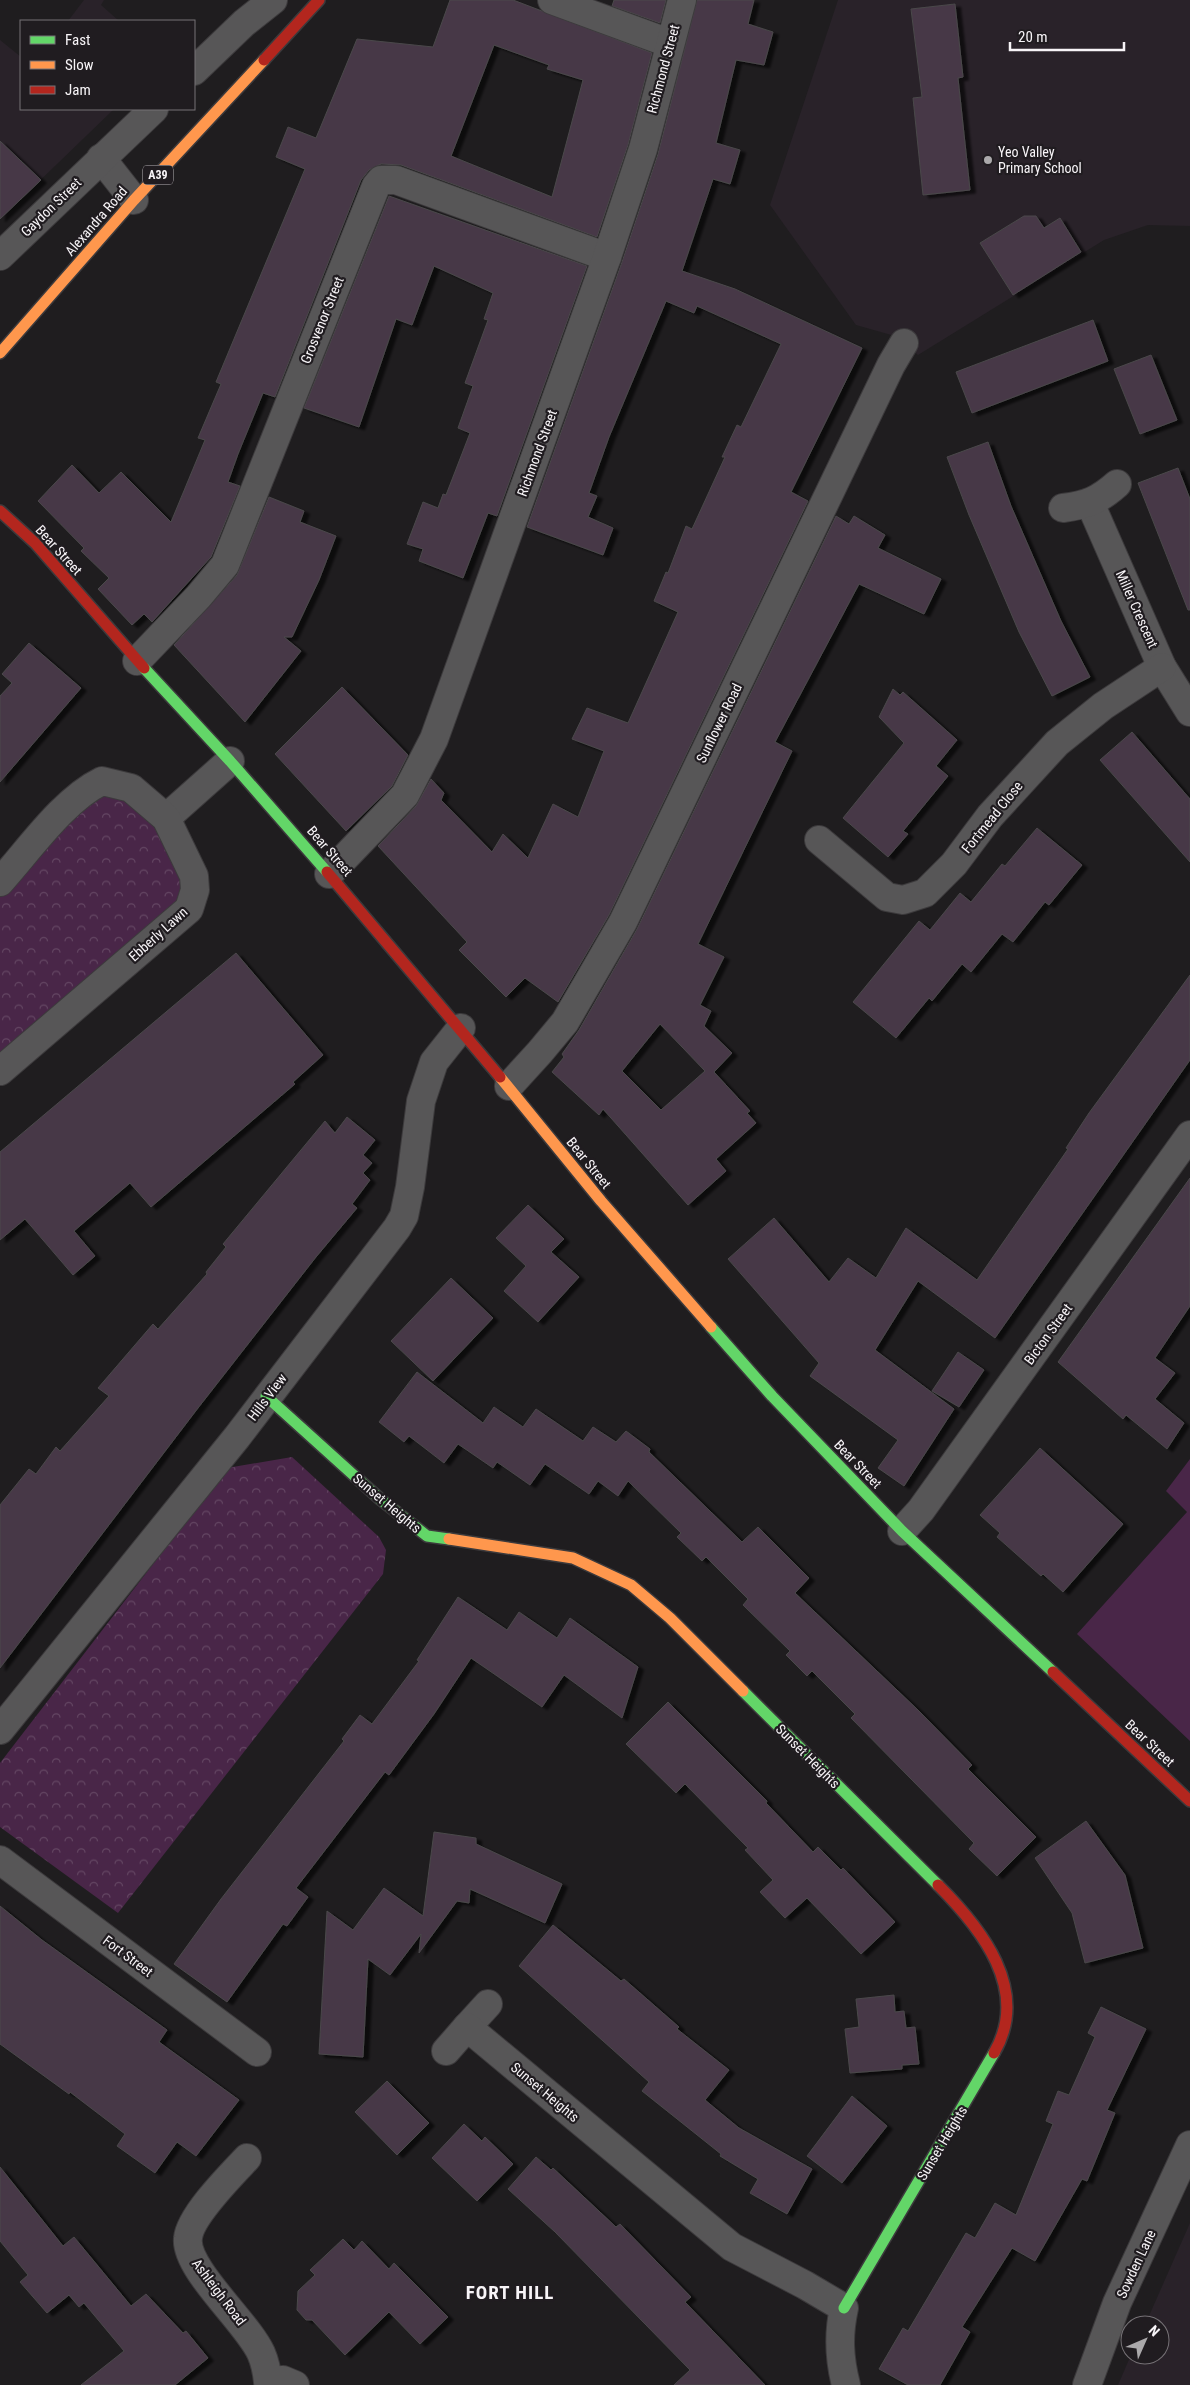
<svg xmlns="http://www.w3.org/2000/svg" width="1190" height="2385" font-family="'Roboto Condensed',sans-serif">
  <style>
    .built { fill: #292229 }
    .forest { fill: url(#forest-crowns) }
    .garden { fill: #492648 }
    .building { fill: #463946; stroke: #4a484a; fill-rule: evenodd; filter: url(#shadow) }
    .lines { fill: none; stroke-linecap: round; stroke-linejoin: round }
    .street-casing { stroke: #3c3a3c; stroke-width: 30 }
    .fast-casing { stroke: #3c3a3c; stroke-width: 14 }
    .slow-casing { stroke: #3c3a3c; stroke-width: 14 }
    .jam-casing { stroke: #3c3a3c; stroke-width: 14 }
    .street { stroke: #575657; stroke-width: 28 }
    .fast { stroke: #63d668; stroke-width: 11 }
    .slow { stroke: #ff974d; stroke-width: 11 }
    .jam { stroke: #b3261e; stroke-width: 11 }
    .poi-dot { fill: #aba9ab; stroke: #201c20; stroke-width: 2 }
    .labels { text-anchor: middle; dominant-baseline: central; stroke-width: 4.5; stroke-linejoin: round; paint-order: stroke }
    .shield { fill: #201c20; stroke: #b6b3b6; stroke-width: 1 }
    .shield-label { font-size: 12px; font-weight: bold; fill: #f7f4f7 }
    .street-label { font-size: 14px; fill: #f7f4f7; stroke: #201c20 }
    .poi-label { font-size: 14px; fill: #f7f4f7; stroke: #201c20; text-anchor: start }
    .district-label { font-size: 19px; font-weight: bold; letter-spacing: 1px; fill: #f7f4f7; stroke: #201c20 }
  </style>
  <defs>
    <pattern id="forest-crowns" width="20" height="18" patternUnits="userSpaceOnUse" patternTransform="scale(1.25)"><rect width="20" height="18" fill="#492648"/><path d="M2 6a3 3 0 1 1 6 0M12 15a3 3 0 1 1 6 0" fill="none" stroke="#644663"/></pattern>
    <filter id="shadow"><feDropShadow dx="5.5" dy="3" stdDeviation="1" flood-color="#0009"/></filter>
  </defs>
  <rect width="100%" height="100%" fill="#1f1d1f"/>
  <!-- built -->
  <g class="built">
    <polygon points="84,0 104,0 101,5 119,21 68,21"/>
    <polygon points="838,0 1190,0 1190,226 1148,225 1104,240 918,355 895,336 856,325 770,205"/>
    <polygon points="0,40 21,57 21,109 114,109 0,219"/>
    <polygon points="1190,2223 1190,2385 1118,2385 1131,2355 1160,2355 1160,2325 1145,2325"/>
  </g>
  <!-- forest -->
  <g class="forest">
    <polygon points="90,786 131,788 195,890 0,1071 0,882"/>
    <polygon points="292,1457 379,1537 386,1550 383,1574 118,1913 0,1827 0,1763 227,1468"/>
  </g>
  <!-- garden -->
  <polygon class="garden" points="1190,1459 1190,1741 1077,1634 1187,1512 1166,1491"/>
  <!-- building -->
  <g class="building">
    <path d="M 450,0 L 513,0 L 652,53 L 628,145 L 597,237 L 401,165 L 381,164 L 369,170 L 361,180 L 275,397 L 263,393 L 238,454 L 228,482 L 240,486 L 211,557 L 152,622 L 144,614 L 132,625 L 98,589 L 109,578 L 81,551 L 84,548 L 38,501 L 72,465 L 99,493 L 121,472 L 171,522 L 205,440 L 198,438 L 221,384 L 216,382 L 305,169 L 276,157 L 288,127 L 316,138 L 357,39 L 433,47 ZM 494,45 L 549,65 L 547,69 L 583,80 L 552,197 L 451,156 Z"/>
    <polygon points="614,0 666,0 660,23 612,6"/>
    <polygon points="697,0 754,0 748,24 773,32 764,65 736,60 716,143 740,150 730,184 713,179 682,271 735,289 862,348 791,492 808,501 609,915 558,1002 525,978 506,997 459,950 467,942 378,846 416,806 431,779 444,793 441,800 492,852 503,834 528,858 553,804 578,817 604,751 572,739 587,708 628,723 678,612 654,601 666,572 668,573 686,526 692,529 725,457 722,457 737,425 741,427 781,344 697,306 694,313 666,301 609,437 589,493 597,496 588,517 613,528 603,555 527,527 622,262 658,154"/>
    <polygon points="955,4 963,77 958,78 970,190 923,195 913,98 922,97 911,9"/>
    <polygon points="0,141 41,180 0,219"/>
    <polygon points="389,196 587,266 497,516 488,513 463,578 419,561 423,549 407,544 423,502 438,508 443,494 446,495 470,433 458,428 473,386 465,383 488,320 484,319 493,293 434,266 412,325 396,319 359,427 304,408"/>
    <polygon points="1024,216 1036,216 1044,228 1060,218 1081,252 1013,295 980,243"/>
    <polygon points="1093,320 1108,361 972,413 956,372"/>
    <polygon points="1151,355 1177,420 1140,434 1114,369"/>
    <polygon points="988,442 1011,506 1061,621 1090,677 1052,696 1019,632 969,515 947,457"/>
    <polygon points="1178,468 1190,499 1190,610 1188,610 1138,483"/>
    <polygon points="269,497 304,511 300,522 336,536 319,580 292,637 284,637 301,651 245,722 174,645 237,575"/>
    <path d="M 836,516 L 849,524 L 854,516 L 885,535 L 878,548 L 941,579 L 924,614 L 859,584 L 775,742 L 792,751 L 698,944 L 724,957 L 700,1005 L 711,1011 L 704,1026 L 732,1053 L 714,1072 L 750,1111 L 747,1113 L 756,1123 L 716,1159 L 726,1171 L 688,1205 L 603,1109 L 599,1115 L 552,1072 L 564,1057 L 562,1054 L 579,1030 L 637,929 ZM 660,1024 L 705,1071 L 661,1110 L 622,1071 Z"/>
    <polygon points="29,643 81,688 0,782 0,696 12,683 2,674"/>
    <polygon points="342,687 408,755 392,786 346,831 275,754"/>
    <polygon points="893,689 900,695 903,692 957,740 936,766 948,776 903,831 908,834 888,857 843,818 904,743 879,717"/>
    <polygon points="1132,732 1190,799 1190,862 1100,760"/>
    <polygon points="1037,828 1082,865 1049,905 1045,902 1013,942 1002,934 971,972 962,964 932,1001 929,998 896,1038 853,1002 919,921 930,930 960,893 971,902 1002,864 1005,866"/>
    <polygon points="236,953 323,1055 293,1082 295,1084 151,1207 130,1183 74,1231 95,1256 73,1275 25,1219 0,1240 0,1152"/>
    <polygon points="1190,975 1190,1060 995,1338 918,1281 875,1350 954,1409 904,1486 878,1468 898,1440 810,1376 819,1363 728,1259 774,1218 829,1282 848,1258 876,1278 906,1228 977,1280 1068,1149 1066,1148 1089,1113"/>
    <polygon points="347,1117 375,1140 363,1155 372,1163 363,1173 370,1180 352,1204 357,1208 316,1257 198,1408 0,1668 0,1505 29,1469 36,1474 56,1447 60,1451 109,1396 98,1388 153,1324 158,1329 207,1274 206,1272 226,1247 223,1244 325,1121 335,1133"/>
    <polygon points="1190,1178 1190,1306 1155,1358 1175,1373 1155,1399 1184,1423 1167,1449 1126,1415 1123,1419 1058,1362"/>
    <polygon points="528,1205 564,1239 551,1252 579,1277 538,1322 504,1291 526,1266 496,1238"/>
    <polygon points="451,1278 493,1318 433,1381 391,1341"/>
    <polygon points="958,1352 984,1370 959,1407 932,1391"/>
    <polygon points="417,1372 483,1423 494,1407 523,1427 536,1409 583,1441 593,1427 616,1442 626,1431 650,1449 649,1452 742,1542 758,1527 809,1578 795,1593 918,1710 972,1765 968,1769 1036,1837 997,1876 969,1849 974,1843 851,1718 855,1714 812,1671 807,1676 786,1655 790,1651 743,1605 748,1599 706,1557 702,1561 677,1537 681,1533 628,1481 618,1496 598,1481 589,1494 545,1464 530,1485 497,1462 493,1468 458,1444 444,1463 409,1436 404,1442 379,1422"/>
    <polygon points="1040,1448 1123,1524 1063,1592 1043,1574 1041,1576 997,1537 1000,1533 980,1515"/>
    <polygon points="458,1597 507,1630 519,1612 557,1638 570,1618 638,1667 622,1718 564,1675 542,1707 471,1658 434,1714 389,1775 385,1772 296,1888 308,1897 287,1926 283,1924 227,2002 174,1964 221,1899 344,1741 342,1739 360,1715 372,1724 419,1661 417,1660"/>
    <polygon points="668,1702 767,1801 766,1803 813,1852 818,1847 841,1870 843,1868 895,1922 861,1954 807,1898 785,1918 760,1892 773,1880 745,1850 748,1848 685,1784 676,1793 626,1744"/>
    <polygon points="1086,1821 1125,1875 1143,1948 1085,1963 1072,1913 1035,1858"/>
    <polygon points="434,1832 476,1838 476,1844 562,1884 545,1923 470,1889 469,1903 457,1901 419,1953 421,1934 390,1975 368,1959 363,2057 319,2054 327,1911 353,1930 384,1888 423,1916"/>
    <polygon points="0,1906 42,1940 167,2030 159,2042 239,2100 196,2156 177,2142 155,2173 117,2146 125,2134 70,2092 69,2094 0,2044"/>
    <polygon points="553,1925 621,1981 624,1979 679,2027 677,2029 729,2070 705,2100 739,2128 812,2169 787,2214 750,2193 758,2179 720,2156 721,2154 642,2091 649,2082 519,1966"/>
    <polygon points="894,1995 895,2012 904,2011 906,2028 915,2027 919,2064 902,2065 902,2069 850,2073 845,2029 859,2027 856,1999"/>
    <polygon points="1101,2007 1146,2029 1107,2110 1115,2113 1087,2181 1082,2179 1035,2261 1012,2248 962,2327 970,2332 940,2385 908,2385 879,2369 903,2328 908,2331 966,2233 975,2238 995,2203 1016,2215 1053,2124 1046,2121 1058,2091 1069,2095 1095,2037 1088,2033"/>
    <polygon points="387,2081 429,2123 397,2155 355,2112"/>
    <polygon points="852,2096 887,2126 842,2183 807,2156"/>
    <polygon points="464,2124 482,2141 485,2137 513,2164 477,2201 432,2158"/>
    <polygon points="536,2157 551,2170 553,2168 616,2227 620,2224 691,2297 685,2302 765,2385 674,2385 690,2370 555,2232 508,2189"/>
    <polygon points="0,2167 63,2246 74,2237 131,2306 146,2294 183,2333 186,2331 208,2358 175,2385 81,2385 124,2351 84,2303 79,2307 69,2295 47,2313 20,2282 28,2275 0,2241"/>
    <polygon points="343,2239 354,2250 362,2241 389,2269 394,2263 448,2317 420,2344 389,2312 345,2355 312,2320 306,2320 297,2310 298,2291 315,2275 310,2270"/>
  </g>
  <g class="lines">
    <defs>
      <g id="street">
        <polyline points="552,0 669,43"/>
        <polyline points="194,71 244,23 273,0"/>
        <polyline points="101,158 134,200"/>
        <polyline points="0,256 154,109"/>
        <polyline points="1090,503 1162,667 1190,712"/>
        <path d="M 1063,508 C 1087,505 1099,500 1117,484"/>
        <polyline points="137,661 199,596 225,565 376,186 381,180 396,180 607,257"/>
        <polyline points="166,818 230,761"/>
        <polyline points="819,840 887,897 903,900 925,893 954,864 990,816 1057,743 1103,706 1162,667"/>
        <polyline points="329,874 405,795 434,739 607,257 643,149 682,0"/>
        <path d="M 0,882 C 29,850 63,800 102,781 L 131,788 L 166,818 L 194,876 L 195,890 L 189,909 L 0,1071"/>
        <polyline points="509,1086 540,1052 565,1022 623,922 891,365 904,343"/>
        <polyline points="902,1531 921,1510 1190,1135"/>
        <polyline points="0,1730 237,1437 397,1228 404,1216 410,1187 421,1101 434,1062 461,1028"/>
        <polyline points="0,1860 257,2052"/>
        <polyline points="467,2027 488,2004"/>
        <path d="M 446,2051 L 467,2027 L 732,2247 L 805,2285 L 844,2308 C 838,2335 839,2358 846,2385"/>
        <path d="M 247,2158 C 231,2175 190,2216 188,2238 C 184,2268 247,2322 261,2353 C 265,2362 267,2372 268,2382 L 283,2380 L 295,2385"/>
        <polyline points="1087,2385 1117,2303 1190,2145"/>
      </g>
      <g id="fast">
        <polyline points="144,668 230,761 327,872"/>
        <polyline points="711,1327 772,1396 902,1531 1053,1672"/>
        <polyline points="266,1396 380,1499 427,1536 449,1539"/>
        <polyline points="743,1691 938,1885"/>
        <polyline points="844,2308 994,2053"/>
      </g>
      <g id="slow">
        <polyline points="0,353 134,200 264,60"/>
        <polyline points="500,1077 601,1201 711,1327"/>
        <polyline points="449,1539 573,1558 631,1585 670,1618 743,1691"/>
      </g>
      <g id="jam">
        <polyline points="264,60 319,0"/>
        <polyline points="0,511 35,543 144,668"/>
        <polyline points="327,872 500,1077"/>
        <polyline points="1053,1672 1190,1801"/>
        <path d="M 938,1885 C 981,1928 1031,1990 994,2053"/>
      </g>
    </defs>
    <!-- street casing -->
    <use href="#street" class="street-casing"/>
    <!-- fast casing -->
    <use href="#fast" class="fast-casing"/>
    <!-- slow casing -->
    <use href="#slow" class="slow-casing"/>
    <!-- jam casing -->
    <use href="#jam" class="jam-casing"/>
    <!-- street -->
    <use href="#street" class="street"/>
    <!-- fast -->
    <use href="#fast" class="fast"/>
    <!-- slow -->
    <use href="#slow" class="slow"/>
    <!-- jam -->
    <use href="#jam" class="jam"/>
  </g>
  <!-- markers -->
  <circle class="poi-dot" cx="988" cy="160" r="5"/>
  <g class="labels">
    <!-- shield labels -->
    <rect class="shield" x="143" y="165.5" width="30" height="19" rx="4"/>
    <g class="shield-label">
      <text x="158" y="175">A39</text>
    </g>
    <!-- street labels -->
    <g class="street-label">
      <text transform="translate(663 69) rotate(-75)">Richmond Street</text>
      <text transform="translate(51 207) rotate(-44)">Gaydon Street</text>
      <text transform="translate(96 221) rotate(-49)">Alexandra Road</text>
      <text transform="translate(322 320) rotate(-68)">Grosvenor Street</text>
      <text transform="translate(537 453) rotate(-70)">Richmond Street</text>
      <text transform="translate(59 550) rotate(48)">Bear Street</text>
      <text transform="translate(1137 609) rotate(66)">Miller Crescent</text>
      <text transform="translate(719 723) rotate(-64)">Sunflower Road</text>
      <text transform="translate(992 817) rotate(-51)">Fortmead Close</text>
      <text transform="translate(330 851) rotate(49)">Bear Street</text>
      <text transform="translate(158 934) rotate(-42)">Ebberly Lawn</text>
      <text transform="translate(589 1163) rotate(51)">Bear Street</text>
      <text transform="translate(1048 1334) rotate(-54)">Bicton Street</text>
      <text transform="translate(267 1397) rotate(-53)">Hills View</text>
      <text transform="translate(858 1464) rotate(46)">Bear Street</text>
      <text transform="translate(387 1503) rotate(40)">Sunset Heights</text>
      <text transform="translate(1150 1743) rotate(43)">Bear Street</text>
      <text transform="translate(808 1756) rotate(45)">Sunset Heights</text>
      <text transform="translate(128 1956) rotate(37)">Fort Street</text>
      <text transform="translate(545 2092) rotate(40)">Sunset Heights</text>
      <text transform="translate(942 2143) rotate(-59)">Sunset Heights</text>
      <text transform="translate(1136 2264) rotate(-65)">Sowden Lane</text>
      <text transform="translate(219 2292) rotate(53)">Ashleigh Road</text>
    </g>
    <!-- poi labels -->
    <g class="poi-label">
      <text x="998" y="152">Yeo Valley<tspan x="998" dy="16">Primary School</tspan></text>
    </g>
    <!-- district labels -->
    <g class="district-label">
      <text x="510" y="2292">FORT HILL</text>
    </g>
  </g>
  <!-- legend -->
  <rect x="20" y="20" width="175" height="90" fill="#201c20" stroke="#767276"/>
  <rect x="30" y="36" width="25" height="8" fill="#63d668" stroke="#767276"/>
  <text x="65" y="45" font-size="15" fill="#f7f4f7">Fast</text>
  <rect x="30" y="61" width="25" height="8" fill="#ff974d" stroke="#767276"/>
  <text x="65" y="70" font-size="15" fill="#f7f4f7">Slow</text>
  <rect x="30" y="86" width="25" height="8" fill="#b3261e" stroke="#767276"/>
  <text x="65" y="95" font-size="15" fill="#f7f4f7">Jam</text>
  <!-- north arrow -->
  <g transform="translate(1145 2340) rotate(45)"><circle r="24" fill="#201c20" stroke="#767276"/>
  <path d="M0-4L9 19L0 12L-9 19Z" fill="#aba9ab"/>
  <text y="-8" font-size="14" font-weight="bold" text-anchor="middle" fill="#f7f4f7">N</text>
  </g>
  <!-- scale -->
  <path d="M1010 42v8h114v-8" fill="none" stroke="#f7f4f7" stroke-width="2.5"/>
  <text x="1018" y="42" font-size="15" fill="#f7f4f7" stroke="#201c20" stroke-width="4" paint-order="stroke">20 m</text>
</svg>
